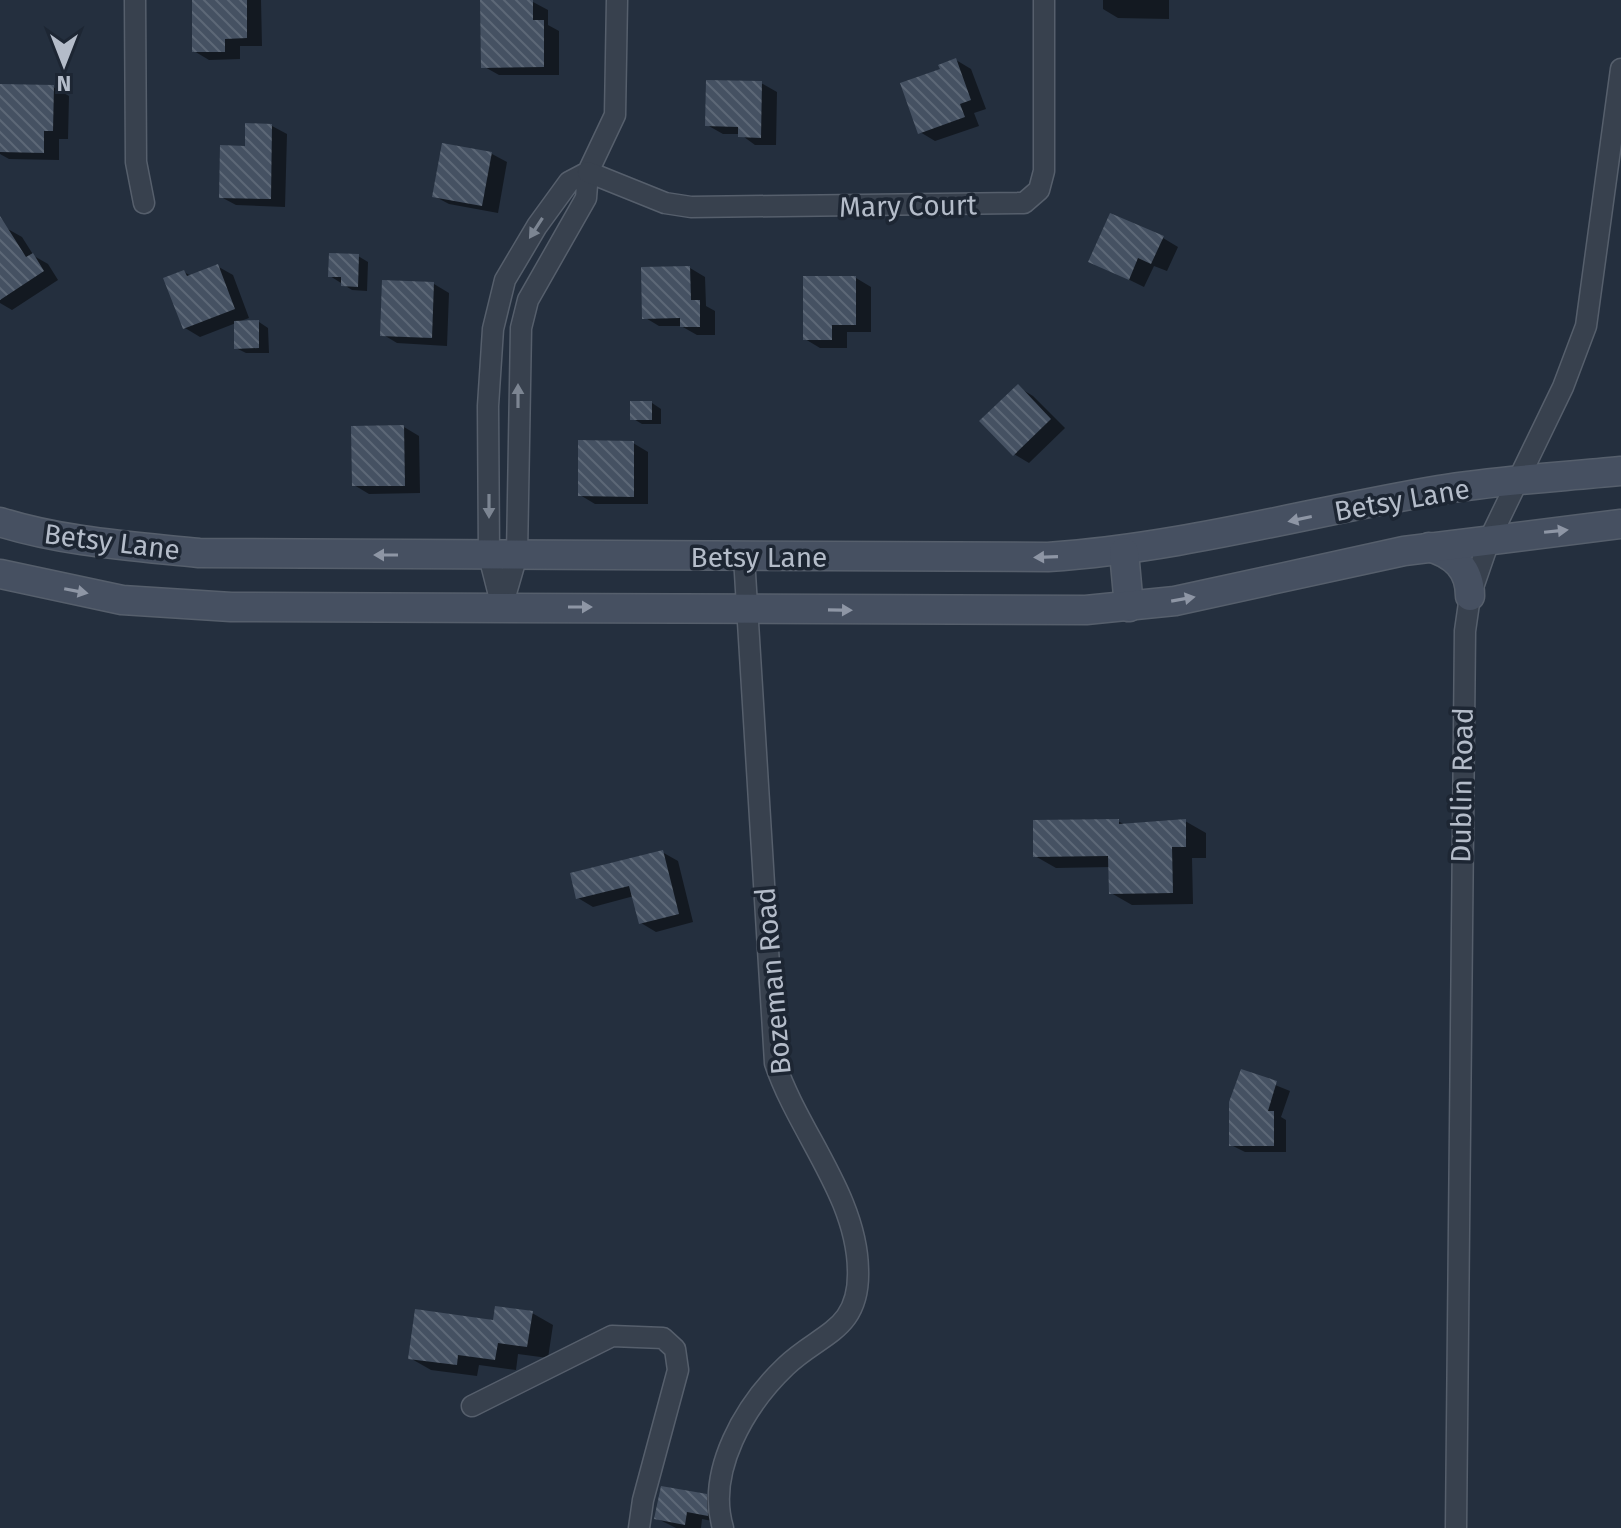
<svg xmlns="http://www.w3.org/2000/svg" width="1621" height="1528" font-family="'Fira Sans',sans-serif">
  <style>
    .shadow { fill: #0007 }
    .building { fill: url(#building-back-hatch) }
    .lines { fill: none; stroke-linecap: round; stroke-linejoin: round }
    .minor-casing { stroke: #565f6c; stroke-width: 23 }
    .secondary-casing { stroke: #565f6c; stroke-width: 31 }
    .minor { stroke: #38414e; stroke-width: 20 }
    .secondary { stroke: #465061; stroke-width: 28 }
    .oneway { fill: #7c8592 }
    .oneway2 { fill: #8e96a5 }
    .labels { text-anchor: middle; dominant-baseline: central; stroke-width: 7; stroke-linejoin: round; paint-order: stroke }
    .street-label { font-size: 28px; fill: #b4bcc9; stroke: #1d2633 }
  </style>
  <defs>
    <pattern id="building-back-hatch" width="6" height="6" patternUnits="userSpaceOnUse" patternTransform="scale(2)"><rect width="6" height="6" fill="#455162"/><path d="M-1 5l2 2M0 0l6 6M5-1l2 2" fill="none" stroke="#5d6877"/></pattern>
  </defs>
  <rect width="100%" height="100%" fill="#242f3e"/>
  <!-- shadow -->
  <g class="shadow">
    <polygon points="194,0 261,0 262,46 240,46 240,59 209,60 194,51"/>
    <polygon points="1103,0 1169,0 1169,19 1118,18 1103,9"/>
    <polygon points="533,2 548,10 548,25 559,31 559,75 499,75 483,66"/>
    <polygon points="956,60 971,69 986,109 974,113 979,126 935,141 920,132 942,70"/>
    <polygon points="761,83 777,92 776,145 755,145 740,134 723,134 707,125"/>
    <polygon points="0,86 53,87 69,96 68,139 59,139 59,160 9,159 0,154"/>
    <polygon points="272,126 287,134 285,207 236,205 221,197 247,148"/>
    <polygon points="492,154 507,162 498,213 449,204 434,196"/>
    <polygon points="6,228 22,237 34,256 48,264 58,280 12,310 0,303 0,232"/>
    <polygon points="1163,238 1178,247 1167,271 1154,266 1144,287 1091,261"/>
    <polygon points="358,256 368,262 367,291 352,290 330,276"/>
    <polygon points="217,266 233,275 249,318 238,322 259,322 268,328 269,353 246,353 236,348 236,323 200,337 185,328 184,272 191,276"/>
    <polygon points="690,268 705,277 706,306 715,311 715,335 697,335 681,326 659,326 644,317"/>
    <polygon points="856,278 871,287 871,332 847,332 847,348 820,348 805,339"/>
    <polygon points="434,284 449,293 447,346 397,343 382,334"/>
    <polygon points="1018,387 1033,396 1065,428 1029,463 1014,454"/>
    <polygon points="652,403 661,409 661,424 642,424 632,418"/>
    <polygon points="404,427 419,436 420,493 369,494 354,485"/>
    <polygon points="633,443 648,452 648,504 595,504 580,495"/>
    <polygon points="1118,821 1127,826 1185,821 1206,833 1206,858 1192,858 1193,904 1132,905 1111,893 1111,867 1056,868 1035,856"/>
    <polygon points="662,852 678,861 693,922 656,932 641,923 634,896 593,907 578,898"/>
    <polygon points="1242,1072 1290,1091 1281,1117 1286,1120 1286,1152 1245,1152 1231,1145"/>
    <polygon points="532,1313 553,1325 548,1358 518,1354 516,1370 479,1365 477,1376 431,1370 410,1358 495,1323"/>
    <polygon points="706,1496 721,1505 722,1523 702,1519 701,1528 676,1528 656,1518"/>
  </g>
  <!-- building -->
  <g class="building">
    <polygon points="192,0 247,0 247,38 225,39 225,52 192,52"/>
    <polygon points="480,0 533,0 533,20 544,20 544,67 481,68"/>
    <polygon points="956,58 971,100 960,104 965,117 918,134 900,83 940,69 938,65"/>
    <polygon points="706,80 762,81 761,138 738,137 738,127 705,126"/>
    <polygon points="0,84 54,85 53,131 44,131 44,153 0,152"/>
    <polygon points="245,123 272,124 271,199 219,198 220,145 245,146"/>
    <polygon points="442,143 492,152 482,206 432,197"/>
    <polygon points="1110,213 1164,236 1151,264 1138,258 1129,280 1088,262"/>
    <polygon points="0,216 26,257 33,253 44,271 0,300"/>
    <polygon points="329,253 359,254 358,287 341,286 341,277 328,277"/>
    <polygon points="218,264 235,309 183,329 163,278 184,270 187,276"/>
    <polygon points="690,266 691,300 700,300 700,327 680,327 680,318 642,319 641,267"/>
    <polygon points="803,276 856,276 856,325 832,325 832,340 803,340"/>
    <polygon points="382,280 434,282 432,338 380,336"/>
    <polygon points="259,320 259,348 234,349 234,321"/>
    <polygon points="1018,384 1051,419 1013,456 979,421"/>
    <rect x="630" y="401" width="22" height="19"/>
    <polygon points="404,425 405,486 352,486 351,426"/>
    <polygon points="578,440 634,441 634,497 578,496"/>
    <polygon points="1119,819 1119,824 1186,819 1186,847 1172,847 1173,893 1109,894 1108,856 1033,857 1033,820"/>
    <polygon points="663,850 679,914 639,924 629,886 576,899 570,873"/>
    <polygon points="1241,1069 1277,1081 1268,1111 1274,1111 1274,1146 1229,1146 1229,1102"/>
    <polygon points="495,1306 533,1311 527,1347 498,1343 495,1360 458,1355 457,1365 408,1359 415,1309 493,1320"/>
    <polygon points="661,1486 707,1494 708,1516 687,1512 685,1525 654,1519"/>
  </g>
  <g class="lines">
    <defs>
      <g id="minor">
        <polyline points="135,0 136,162 144,203"/>
        <polyline points="588,172 569,182 537,226 505,280 493,329 488,406 489,556 502,607 517,555 521,328 528,300 586,198 588,172 615,115 617,0"/>
        <polyline points="588,172 665,203 691,207 1024,203 1039,190 1044,171 1044,0"/>
        <polyline points="472,1406 612,1336 663,1338 675,1349 678,1370 643,1500 639,1528"/>
        <path d="M 723,1528 C 706,1471 745,1405 786,1366 C 820,1333 860,1331 858,1270 C 857,1196 798,1132 775,1063 L 744,557"/>
        <polyline points="1456,1528 1465,631 1470,596 1490,538 1563,387 1586,326 1621,69"/>
      </g>
      <g id="secondary">
        <path d="M 0,522 C 64,542 132,546 199,553 L 1048,557 C 1182,548 1308,512 1439,490 C 1499,480 1561,477 1621,471"/>
        <path d="M 1429,547 C 1454,554 1470,569 1470,596"/>
        <polyline points="1124,552 1129,607"/>
        <polyline points="0,574 122,600 231,607 1086,610 1175,601 1404,551 1621,524"/>
      </g>
    </defs>
    <!-- minor casing -->
    <use href="#minor" class="minor-casing"/>
    <!-- secondary casing -->
    <use href="#secondary" class="secondary-casing"/>
    <!-- minor -->
    <use href="#minor" class="minor"/>
    <!-- secondary -->
    <use href="#secondary" class="secondary"/>
  </g>
  <!-- one-way arrows -->
  <defs><path id="oneway-solid" d="M-6-.8H1V-3.2L6.5 0L1 3.2V.8H-6Z" transform="scale(2)"/></defs>
  <g class="oneway">
    <use href="#oneway-solid" transform="translate(536 228) rotate(123)"/>
    <use href="#oneway-solid" transform="translate(518 396) rotate(-90)"/>
    <use href="#oneway-solid" transform="translate(489 506) rotate(90)"/>
  </g>
  <g class="oneway2">
    <use href="#oneway-solid" transform="translate(1300 519) rotate(168)"/>
    <use href="#oneway-solid" transform="translate(1556 531) rotate(-6)"/>
    <use href="#oneway-solid" transform="translate(386 555) rotate(-180)"/>
    <use href="#oneway-solid" transform="translate(1046 557) rotate(178)"/>
    <use href="#oneway-solid" transform="translate(76 591) rotate(11)"/>
    <use href="#oneway-solid" transform="translate(1183 599) rotate(-10)"/>
    <use href="#oneway-solid" transform="translate(580 607)"/>
    <use href="#oneway-solid" transform="translate(840 610) rotate(1)"/>
  </g>
  <g class="labels">
    <!-- street labels -->
    <g class="street-label">
      <text transform="translate(908 206) rotate(-1)">Mary Court</text>
      <text transform="translate(1402 500) rotate(-10)">Betsy Lane</text>
      <text transform="translate(112 542) rotate(7)">Betsy Lane</text>
      <text x="759" y="557">Betsy Lane</text>
      <text transform="translate(1462 785) rotate(-89)">Dublin Road</text>
      <text transform="translate(773 981) rotate(-95)">Bozeman Road</text>
    </g>
  </g>
  <!-- north arrow -->
  <g transform="translate(64 64) rotate(180)" stroke="#1d2633" stroke-width="6" paint-order="stroke">
  <path d="M0-6L14 30L0 20L-14 30Z" fill="#b4bcc9"/>
  <text y="-12" font-size="22" font-weight="bold" text-anchor="middle" fill="#b4bcc9">N</text>
  </g>
</svg>
